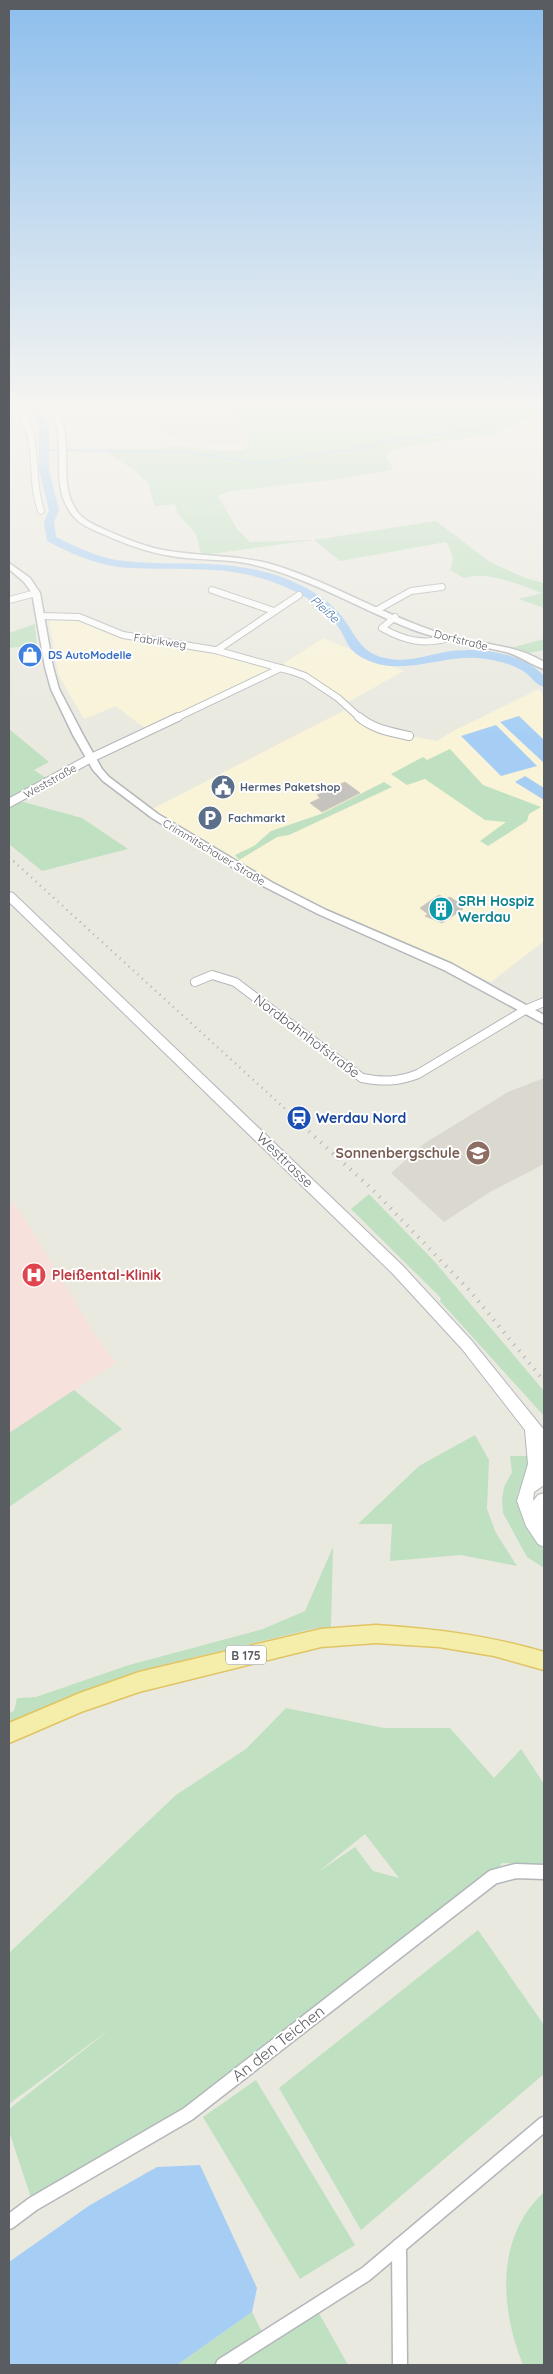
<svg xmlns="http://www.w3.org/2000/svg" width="553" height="2374" font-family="Quicksand,sans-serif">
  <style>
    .commercial { fill: #f9f3d7 }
    .industrial { fill: #dedcd8 }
    .education { fill: #dad8cf }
    .medical { fill: #f7e1dd }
    .green { fill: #bfe0c1; fill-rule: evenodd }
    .water { fill: #a6cef5 }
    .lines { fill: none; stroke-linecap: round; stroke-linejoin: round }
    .stream { stroke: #a6cef5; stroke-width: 2 }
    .river { fill: #a6cef5; fill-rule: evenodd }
    .building { fill: #c6c3be; stroke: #cecac0 }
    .minor-far2-casing { stroke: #b3b6ba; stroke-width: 8 }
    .minor-far1-casing { stroke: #b3b6ba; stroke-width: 10 }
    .minor-casing { stroke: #b3b6ba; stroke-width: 17 }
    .tertiary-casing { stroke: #b3b6ba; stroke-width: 3 }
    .secondary-casing { stroke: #b4b6bc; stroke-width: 2 }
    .primary-casing { stroke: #e0c463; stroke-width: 3 }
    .minor-far2 { stroke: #fff; stroke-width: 6 }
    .minor-far1 { stroke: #fff; stroke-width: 8 }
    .minor { stroke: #fff; stroke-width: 14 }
    .tertiary { fill: #fff; fill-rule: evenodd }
    .secondary { fill: #fff; fill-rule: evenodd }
    .primary { fill: #f5edaa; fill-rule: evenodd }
    .rail-far1 { stroke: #b1b2b2; stroke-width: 2.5; stroke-dasharray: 1 5; stroke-linecap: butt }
    .rail { stroke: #b1b2b2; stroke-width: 4; stroke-dasharray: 1 7; stroke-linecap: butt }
    .labels { text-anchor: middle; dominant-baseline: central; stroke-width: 4; stroke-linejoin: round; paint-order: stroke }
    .far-street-label { font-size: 11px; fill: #595c60; stroke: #fff }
    .far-shop-label { font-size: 11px; font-weight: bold; fill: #366cbe; stroke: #fff; text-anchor: start }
    .far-service-label { font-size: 11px; font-weight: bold; fill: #4e5e75; stroke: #fff; text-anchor: start }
    .far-water-label { font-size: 12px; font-style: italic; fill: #4a74ac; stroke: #fff }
    .shield { fill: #fff; stroke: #8b8d90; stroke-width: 1 }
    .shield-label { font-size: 12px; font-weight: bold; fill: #595c60 }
    .culture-label { font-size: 14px; font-weight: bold; fill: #0d838f; stroke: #fff; text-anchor: start }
    .street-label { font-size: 14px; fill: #595c60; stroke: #fff }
    .transit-label { font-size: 14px; font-weight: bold; fill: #164399; stroke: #fff; text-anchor: start }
    .education-label { font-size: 14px; font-weight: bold; fill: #785e54; stroke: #fff; text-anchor: end }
    .health-label { font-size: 14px; font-weight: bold; fill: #be3a42; stroke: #fff; text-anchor: start }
    .near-street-label { font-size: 16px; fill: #595c60; stroke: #fff }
  </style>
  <rect width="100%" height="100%" fill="#eae9e0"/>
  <!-- commercial -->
  <g class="commercial">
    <polygon points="74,619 130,639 211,651 282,670 150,732 116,706 84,719 58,674 49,620"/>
    <polygon points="323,638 404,671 348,702 308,676 281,665"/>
    <polygon points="539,689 544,697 544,941 491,982 350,920 237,863 148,811 349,708 358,717 409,736 437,741 453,731"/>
  </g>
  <!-- industrial -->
  <polygon class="industrial" points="140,406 224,406 253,432 236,444 186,441 165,434 145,416"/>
  <!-- education -->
  <polygon class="education" points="544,1078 544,1164 490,1192 444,1222 391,1173 425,1143 508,1092"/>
  <!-- medical -->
  <polygon class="medical" points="9,1199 22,1214 96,1336 116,1363 9,1433"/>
  <!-- green -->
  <g class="green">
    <path d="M 224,406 L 544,406 L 544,410 L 494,434 L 403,447 L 385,453 L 393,470 L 339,479 L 230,491 L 218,496 L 237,529 L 250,542 L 314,540 L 436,521 L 490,562 L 525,578 L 544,583 L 544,608 L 519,599 L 542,593 C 518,585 489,570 464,578 L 450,570 C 455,558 452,552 446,542 L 340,561 L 314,540 L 203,555 C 198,549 199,542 196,535 C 189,522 178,521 175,504 L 155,506 L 147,481 L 128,466 L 107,453 L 106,449 L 153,450 L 171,446 L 226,451 L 243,450 L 249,445 L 246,437 L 253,431 Z"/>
    <polygon points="35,624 37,645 9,648 9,633"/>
    <polygon points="544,639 544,650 524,654 503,650"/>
    <polygon points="9,729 49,762 34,770 46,778 9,799"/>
    <polygon points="450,749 483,785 541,807 529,814 527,821 488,846 480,841 506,822 485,820 425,779 407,785 391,774 423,757 427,760"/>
    <polygon points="384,782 392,787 289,835 277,837 239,860 235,855 254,846 271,831 321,814"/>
    <polygon points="20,801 82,818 128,849 42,871 9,844 9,807"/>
    <polygon points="369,1194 434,1261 544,1391 544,1416 440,1301 441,1298 351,1209"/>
    <polygon points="74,1390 122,1429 9,1507 9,1433"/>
    <polygon points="475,1435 489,1460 487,1509 496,1533 517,1566 461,1555 390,1561 392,1524 358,1524 419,1466"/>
    <polygon points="510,1456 530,1456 526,1477 518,1492 517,1503 544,1551 544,1568 527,1557 503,1513 502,1500 504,1487 512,1472"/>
    <polygon points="333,1547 331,1627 312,1629 158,1666 88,1689 9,1722 9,1713 14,1711 17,1698 36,1697 129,1665 263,1629 305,1611"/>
    <path d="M 286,1708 L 384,1728 L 450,1728 L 494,1778 L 521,1749 L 544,1784 L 544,1864 L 502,1863 L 493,1877 L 188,2114 L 33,2204 L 9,2131 L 9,2109 L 113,2027 L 9,2104 L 9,1953 L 176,1795 L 246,1749 ZM 365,1834 L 399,1878 L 373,1871 L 355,1847 L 318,1872 Z"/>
    <polygon points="478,1930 544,2025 544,2074 361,2230 279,2088"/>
    <polygon points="256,2080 355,2245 300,2279 203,2117"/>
    <path d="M 544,2192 L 544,2365 L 523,2365 C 500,2308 495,2237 544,2192 Z"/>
    <polygon points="315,2306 348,2365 177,2365 252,2312 265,2338"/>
  </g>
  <!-- water -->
  <g class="water">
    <polygon points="519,716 544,740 544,763 500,722"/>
    <polygon points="496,725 537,766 501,776 461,736"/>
    <polygon points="525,776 544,788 544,800 515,782"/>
    <polygon points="200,2165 257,2288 252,2312 177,2365 9,2365 9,2262 90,2205 157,2167"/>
  </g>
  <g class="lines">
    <!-- stream -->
    <polyline class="stream" points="44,450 189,452 254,463 281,461 336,451 349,451 385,441 486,428 504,423 517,413 534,406"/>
    <!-- river -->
    <path class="river" d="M 26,406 L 36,406 L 49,424 L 49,470 L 59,510 L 54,522 L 56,537 C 76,547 95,556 116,560 C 175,568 225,556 284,578 C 305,586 323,596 338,612 C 355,630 357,652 385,658 C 405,663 425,656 445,652 C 476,647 521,651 544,676 L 544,687 C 536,685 531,676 523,671 C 510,663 493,659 476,658 C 439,656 401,677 365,659 C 345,649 348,640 337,625 C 317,599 288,586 257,577 C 212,564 164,572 118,567 C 92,563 70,553 47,541 L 44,522 L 49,510 L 39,470 L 39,424 Z"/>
  </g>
  <!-- building -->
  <g class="building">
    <polygon points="345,782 360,793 322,812 310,803 320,798 317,795"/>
    <polygon points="439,895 446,899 450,897 459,903 456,905 463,909 442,923 425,916 428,914 420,908"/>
  </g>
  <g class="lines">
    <defs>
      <g id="minor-far2">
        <path d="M 15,406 C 43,438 28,474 41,511"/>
        <polyline points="212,590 274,611"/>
        <polyline points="9,600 36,593"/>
        <polyline points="377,610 411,591 442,587"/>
        <polyline points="40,616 79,617 123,635 215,650 291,671 305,676 338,698 360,718"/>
        <path d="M 395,617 L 382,628 C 405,641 424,645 449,638"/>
        <polyline points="217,650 299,595"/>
        <polyline points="176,718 281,668"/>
      </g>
      <g id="minor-far1">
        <path d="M 359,717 C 373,729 391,732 409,736"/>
        <polyline points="9,803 91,758 178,717"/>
        <path d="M 195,982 L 212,975 L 235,982 L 362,1078 C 383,1082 398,1082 418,1074 L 525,1010 L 544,1002"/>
      </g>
      <g id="minor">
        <polyline points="9,2222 33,2204 188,2114 493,1877 516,1871 544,1872"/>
        <polyline points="399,2246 400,2365"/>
        <polyline points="223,2365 366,2274 544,2124"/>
      </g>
      <g id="tertiary">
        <path d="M 48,406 L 54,406 C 79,441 53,482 79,514 C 86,522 99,527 108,531 C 128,540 149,548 169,551 C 205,557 240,555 274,565 C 333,583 385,616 443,634 C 477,645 513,643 544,662 L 544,669 C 531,665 520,656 506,652 C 474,644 442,641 411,629 C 356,607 304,575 246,563 C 224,559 201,560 178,557 C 152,554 127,545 103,534 C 93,530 81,525 74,517 C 45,482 72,443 48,406 Z"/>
        <polygon points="9,563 30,578 40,593 53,667 59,689 83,735 102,769 109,777 158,814 273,883 326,910 452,964 544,1015 544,1024 444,970 318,914 265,887 152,818 103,781 93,770 73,735 51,689 45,667 32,593 24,582 9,569"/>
      </g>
      <polygon id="secondary" points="9,892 13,893 403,1266 472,1341 544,1430 544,1449 543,1448 544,1485 534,1492 533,1501 538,1495 544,1493 544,1547 538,1544 526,1526 517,1501 528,1464 525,1430 462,1349 393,1274 9,902"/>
      <path id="primary" d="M 376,1625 C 435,1629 487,1635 544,1652 L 544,1670 L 494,1656 L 439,1647 L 376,1643 L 321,1647 L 139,1692 L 81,1712 L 9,1743 L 9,1723 L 80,1693 L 139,1672 L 321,1629 Z"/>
    </defs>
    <!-- minor-far2 casing -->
    <use href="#minor-far2" class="minor-far2-casing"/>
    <!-- minor-far1 casing -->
    <use href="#minor-far1" class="minor-far1-casing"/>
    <!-- minor casing -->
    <use href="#minor" class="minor-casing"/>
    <!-- tertiary casing -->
    <use href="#tertiary" class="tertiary-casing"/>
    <!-- secondary casing -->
    <use href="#secondary" class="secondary-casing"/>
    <!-- primary casing -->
    <use href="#primary" class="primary-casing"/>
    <!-- minor-far2 -->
    <use href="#minor-far2" class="minor-far2"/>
    <!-- minor-far1 -->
    <use href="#minor-far1" class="minor-far1"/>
    <!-- minor -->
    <use href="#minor" class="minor"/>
    <!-- tertiary -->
    <use href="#tertiary" class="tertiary"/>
    <!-- secondary -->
    <use href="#secondary" class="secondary"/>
    <!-- primary -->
    <use href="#primary" class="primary"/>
    <!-- rail-far1 -->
    <polyline class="rail-far1" points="9,857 305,1127"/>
    <!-- rail -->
    <polyline class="rail" points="303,1126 375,1192 470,1291 544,1381"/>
  </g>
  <!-- sky -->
  <linearGradient id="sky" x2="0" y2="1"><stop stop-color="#8dbeed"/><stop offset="0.55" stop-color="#f6f5f1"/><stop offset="1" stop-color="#f6f5f1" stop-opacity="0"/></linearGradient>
  <rect width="553" height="738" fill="url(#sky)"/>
  <!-- icons -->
  <defs>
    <symbol id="shop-disc" viewBox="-11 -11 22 22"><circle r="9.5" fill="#3f7fe0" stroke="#fff"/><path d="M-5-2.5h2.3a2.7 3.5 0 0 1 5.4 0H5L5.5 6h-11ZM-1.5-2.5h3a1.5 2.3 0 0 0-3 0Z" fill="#fff"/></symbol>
    <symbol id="civic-disc" viewBox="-11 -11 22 22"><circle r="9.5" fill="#5c6f8a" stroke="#fff"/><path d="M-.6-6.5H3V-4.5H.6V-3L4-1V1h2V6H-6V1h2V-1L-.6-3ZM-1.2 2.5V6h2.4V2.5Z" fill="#fff"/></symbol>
    <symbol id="parking-disc" viewBox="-11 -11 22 22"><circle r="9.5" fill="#5c6f8a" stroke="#fff"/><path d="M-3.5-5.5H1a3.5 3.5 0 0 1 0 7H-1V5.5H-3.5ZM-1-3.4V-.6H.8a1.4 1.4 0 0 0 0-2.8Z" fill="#fff"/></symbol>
    <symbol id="building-disc" viewBox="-11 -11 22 22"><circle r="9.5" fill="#0f9aa8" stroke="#fff"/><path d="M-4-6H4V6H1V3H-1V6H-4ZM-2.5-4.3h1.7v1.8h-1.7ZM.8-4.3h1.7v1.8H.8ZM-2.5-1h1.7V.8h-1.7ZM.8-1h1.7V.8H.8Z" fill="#fff"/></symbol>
    <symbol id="station-disc" viewBox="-11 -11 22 22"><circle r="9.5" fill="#1a4fb4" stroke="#fff"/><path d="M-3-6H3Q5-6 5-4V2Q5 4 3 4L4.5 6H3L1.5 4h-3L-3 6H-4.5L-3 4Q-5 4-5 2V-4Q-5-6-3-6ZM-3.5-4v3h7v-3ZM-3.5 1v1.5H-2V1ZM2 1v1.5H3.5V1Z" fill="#fff"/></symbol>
    <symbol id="school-disc" viewBox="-11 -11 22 22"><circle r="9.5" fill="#8d6e63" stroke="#fff"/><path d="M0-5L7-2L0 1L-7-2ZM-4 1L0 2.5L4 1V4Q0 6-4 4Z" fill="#fff"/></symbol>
    <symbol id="hospital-disc" viewBox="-11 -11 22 22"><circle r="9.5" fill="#e0444e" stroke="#fff"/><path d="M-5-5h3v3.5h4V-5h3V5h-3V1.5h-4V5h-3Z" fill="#fff"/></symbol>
  </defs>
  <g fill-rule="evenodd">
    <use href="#shop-disc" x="16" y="641" width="28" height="28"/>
    <use href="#civic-disc" x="209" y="773" width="28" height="28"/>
    <use href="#parking-disc" x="196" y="804" width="28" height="28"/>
    <use href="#building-disc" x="427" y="895" width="28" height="28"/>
    <use href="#station-disc" x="285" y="1104" width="28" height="28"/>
    <use href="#school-disc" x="464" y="1139" width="28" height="28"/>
    <use href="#hospital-disc" x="20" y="1261" width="28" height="28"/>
  </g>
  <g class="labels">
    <!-- far-street labels -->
    <g class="far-street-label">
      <text transform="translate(461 640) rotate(14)">Dorfstraße</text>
      <text transform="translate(160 641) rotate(8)">Fabrikweg</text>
      <text transform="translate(50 781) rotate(-29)">Weststraße</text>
      <text transform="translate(214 852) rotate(31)">Crimmitschauer Straße</text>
    </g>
    <!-- far-shop labels -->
    <g class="far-shop-label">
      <text x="48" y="655">DS AutoModelle</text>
    </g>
    <!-- far-service labels -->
    <g class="far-service-label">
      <text x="240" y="787">Hermes Paketshop</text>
      <text x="228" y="818">Fachmarkt</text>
    </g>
    <!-- far-water labels -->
    <g class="far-water-label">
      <text transform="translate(325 609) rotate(42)">Pleiße</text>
    </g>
    <!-- shield labels -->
    <rect class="shield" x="226" y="1645.5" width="40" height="19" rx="4"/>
    <g class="shield-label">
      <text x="246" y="1655">B 175</text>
    </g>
    <!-- culture labels -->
    <g class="culture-label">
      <text x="458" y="901">SRH Hospiz<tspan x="458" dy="16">Werdau</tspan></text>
    </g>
    <!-- street labels -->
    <g class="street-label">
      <text transform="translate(307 1036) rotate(37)">Nordbahnhofstraße</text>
      <text transform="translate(285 1160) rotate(44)">Westtrasse</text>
    </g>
    <!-- transit labels -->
    <g class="transit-label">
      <text x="316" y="1118">Werdau Nord</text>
    </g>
    <!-- education labels -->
    <g class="education-label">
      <text x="460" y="1153">Sonnenbergschule</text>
    </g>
    <!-- health labels -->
    <g class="health-label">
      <text x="52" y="1275">Pleißental-Klinik</text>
    </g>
    <!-- near-street labels -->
    <g class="near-street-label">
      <text transform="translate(278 2043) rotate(-38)">An den Teichen</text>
    </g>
  </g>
  <!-- border -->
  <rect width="553" height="2374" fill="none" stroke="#595c60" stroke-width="20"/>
</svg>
